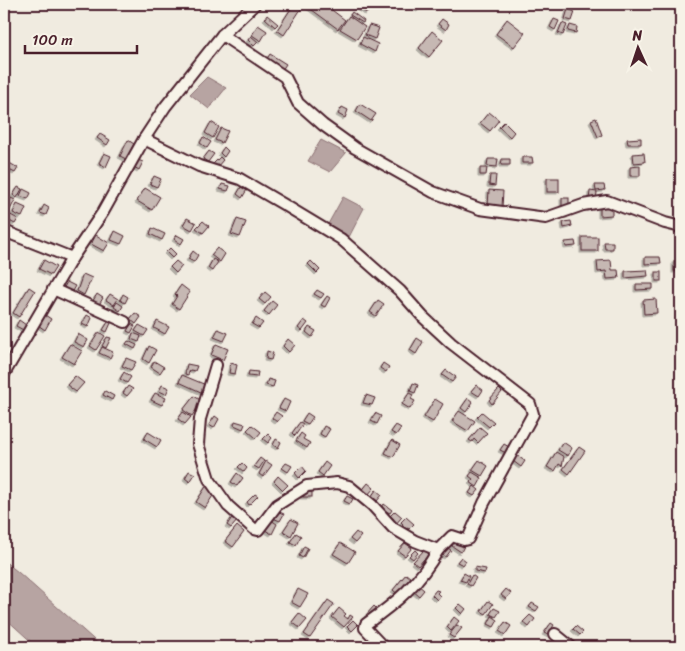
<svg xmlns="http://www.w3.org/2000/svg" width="685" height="651" font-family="Sriracha,sans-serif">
  <defs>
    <filter id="shadow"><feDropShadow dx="-2" dy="2" stdDeviation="0" flood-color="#0004"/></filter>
  </defs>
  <rect width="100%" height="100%" fill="#f0ebe0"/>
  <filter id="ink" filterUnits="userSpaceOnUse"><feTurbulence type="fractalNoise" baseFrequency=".02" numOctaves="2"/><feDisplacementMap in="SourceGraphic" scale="10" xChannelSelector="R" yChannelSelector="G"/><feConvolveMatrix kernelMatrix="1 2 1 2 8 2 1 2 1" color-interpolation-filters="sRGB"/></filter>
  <g filter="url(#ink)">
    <g fill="#b7a4a2" stroke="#8b6f72">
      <path d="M207,77l19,11 -17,21 -19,-15z"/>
      <path d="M321,140l25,13 -16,19 -22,-11z"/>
      <path d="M343,197l21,11 -15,29 -22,-11z"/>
      <path d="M4,561l14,11 84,75h-65l-33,-30z"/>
    </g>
    <g fill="#c6b8b3" stroke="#4a1f2b" filter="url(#shadow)">
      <path d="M294,4h6l3,2 -19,29 -7,-5z"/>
      <path d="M304,4h20l21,16 -7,9z"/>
      <path d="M355,4h10l6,3 -4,6 -13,-7z"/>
      <path d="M408,4h14l-3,6z"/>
      <path d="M568,9l7,3 -3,9 -7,-2z"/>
      <path d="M352,12l12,9 -1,2 -13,-8z"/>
      <path d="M267,15l11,9 -3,3 -10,-9z"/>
      <path d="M349,16l16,11 -8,12 -17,-10z"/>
      <path d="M442,19l7,5 -3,6 -8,-6z"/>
      <path d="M507,19l18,14 -11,14 -18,-13z"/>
      <path d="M554,19l5,2 -4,9 -5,-3z"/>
      <path d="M562,23l5,2 -4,10 -5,-2z"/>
      <path d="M258,25l9,6 -6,10 -9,-6z"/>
      <path d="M369,25l10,3 -4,11 -10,-4z"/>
      <path d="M570,25l7,2 -1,6 -8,-2z"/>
      <path d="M432,31l11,9 -14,17 -10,-9z"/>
      <path d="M251,36l7,6 -4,4 -6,-6z"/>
      <path d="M363,37l15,7 -3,8 -15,-8z"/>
      <path d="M270,54l16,10 -4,6 -16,-10z"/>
      <path d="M360,104l16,10 -5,7 -15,-10z"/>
      <path d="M342,107l6,3 -3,8 -7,-4z"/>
      <path d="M489,112l10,8 -9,11 -10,-8z"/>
      <path d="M596,118l6,17 -4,2 -7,-17z"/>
      <path d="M211,122l8,5 -6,11 -8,-5z"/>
      <path d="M504,122l10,10 -4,5 -11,-10z"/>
      <path d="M221,128l7,3 -6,12 -7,-3z"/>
      <path d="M100,134l10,6 -3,5 -10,-7z"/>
      <path d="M203,137l8,5 -4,6 -7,-5z"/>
      <path d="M641,138v6h-13l-1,-5z"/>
      <path d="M128,140l6,4 -8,15 -6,-3z"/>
      <path d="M224,147l4,4 -4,6 -4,-4z"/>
      <path d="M209,151l5,3 -6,8 -5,-3z"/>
      <path d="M104,153l7,3 -5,11 -7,-4z"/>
      <path d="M644,153l1,9 -11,1 -1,-9z"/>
      <path d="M220,157l3,3 -6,7 -4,-3z"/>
      <path d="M522,157h10l1,6h-11z"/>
      <path d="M488,159h10l-1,8 -10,-1z"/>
      <path d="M502,159h8v6h-9z"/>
      <path d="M138,160l5,2 -4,8 -5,-3z"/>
      <path d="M6,161l12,7 -3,5 -11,-6z"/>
      <path d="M640,166v10h-10v-9z"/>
      <path d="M480,168h7l-1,7h-6z"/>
      <path d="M490,175h6l-1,11 -6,-1z"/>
      <path d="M154,176l7,3 -4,8 -7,-3z"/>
      <rect x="547" y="178" width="12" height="14"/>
      <path d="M222,184l8,2 -2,5 -8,-2z"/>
      <path d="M243,184l5,4 -6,10 -5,-4z"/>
      <path d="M595,185h9l1,5 -9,1z"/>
      <path d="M18,187l4,2 -5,9 -4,-3z"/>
      <path d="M145,188l15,9 -8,13 -15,-9z"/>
      <path d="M23,189l8,4 -3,6 -8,-3z"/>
      <path d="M489,190l14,1 -1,16 -14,-1z"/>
      <path d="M590,191l7,1 -1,9 -7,-1z"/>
      <path d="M11,198l4,2 -5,10 -4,-2z"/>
      <rect x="562" y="198" width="7" height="18"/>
      <path d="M17,204l9,4 -4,9 -9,-4z"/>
      <path d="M44,205l5,3 -3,7 -6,-2z"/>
      <path d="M612,206v9l-12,1v-9z"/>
      <path d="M5,212l13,7 -3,5 -11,-6z"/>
      <path d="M187,218l9,5 -4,7 -9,-5z"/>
      <path d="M237,219l9,3 -6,15 -9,-3z"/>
      <path d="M203,221l6,5 -6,7 -7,-5z"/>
      <path d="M571,221l1,5 -8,2 -1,-6z"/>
      <path d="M152,228l13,6 -3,6 -12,-6z"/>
      <path d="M115,231l10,5 -4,8 -10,-4z"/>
      <path d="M96,235l13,8 -5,8 -13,-7z"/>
      <path d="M177,235l7,4 -3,5 -7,-5z"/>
      <rect x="582" y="237" width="16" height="14"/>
      <path d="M575,241l1,5 -10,1 -1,-5z"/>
      <path d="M604,242h9v7h-8z"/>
      <path d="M170,248l6,6 -4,4 -6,-6z"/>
      <path d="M217,248l8,6 -5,8 -9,-7z"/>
      <path d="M193,251l5,4 -4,7 -6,-3z"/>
      <path d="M645,257h15l1,6 -16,1z"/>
      <path d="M213,259l5,3 -6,9 -4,-3z"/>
      <path d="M44,260l12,7 -5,8 -12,-6z"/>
      <path d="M611,260l1,10h6l1,8 -12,1 -1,-8 -8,1 -1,-11z"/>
      <path d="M176,261l6,5 -6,7 -6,-6z"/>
      <path d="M311,261l9,9 -3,3 -9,-9z"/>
      <rect x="674" y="261" width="7" height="10"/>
      <path d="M647,270l1,6 -23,2v-7z"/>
      <rect x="656" y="272" width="5" height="9"/>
      <path d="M83,274l9,4 -8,17 -7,-4z"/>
      <path d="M67,282l8,4 -4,7 -8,-4z"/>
      <path d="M636,284h17v5l-17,1z"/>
      <path d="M181,285l9,7 -11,17 -7,-5 5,-8 -2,-2z"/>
      <path d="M29,287l6,4 -16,26 -6,-4z"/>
      <path d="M317,290l7,4 -3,4 -7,-4z"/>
      <path d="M265,292l6,5 -6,7 -6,-5z"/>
      <path d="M97,294l6,4 -6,10 -6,-4z"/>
      <path d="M110,294l8,5 -4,6 -8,-5z"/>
      <path d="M123,294l5,3 -3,6 -5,-3z"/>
      <path d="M327,296l3,2 -5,9 -4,-2z"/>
      <path d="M656,299l1,14 -13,1 -1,-14z"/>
      <path d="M378,300l6,4 -8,12 -6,-4z"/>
      <path d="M272,301l5,4 -8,10 -5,-4z"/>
      <path d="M117,302l6,4 -3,5 -6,-4z"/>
      <path d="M35,311l4,2 -12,19 -11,-6 3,-6 7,5z"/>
      <path d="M135,313l6,4 -5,7 -6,-5z"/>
      <path d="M45,315l6,4 -6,11 -7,-5z"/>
      <path d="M87,315l5,3 -4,9 -6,-3z"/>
      <path d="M256,318l7,5 -4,5 -7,-4z"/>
      <path d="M304,320l4,3 -6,8 -4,-3z"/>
      <path d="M157,321l12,6 -4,7 -11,-6z"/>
      <path d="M108,322l3,1 -4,9 -4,-2z"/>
      <path d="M131,324l4,2 -4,7 -4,-2z"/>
      <path d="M139,325l9,5 -4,6 -9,-5z"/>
      <path d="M309,327l7,4 -4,6 -6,-5z"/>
      <path d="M218,329l10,4 -4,8 -10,-4z"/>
      <path d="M99,332l6,4 -9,14 -6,-4z"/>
      <path d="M133,333l8,3 -2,6 -8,-3z"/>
      <path d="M78,334l10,6 -4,7 -10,-5z"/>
      <path d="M107,337l4,1 -5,10 -4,-2z"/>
      <path d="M417,338l6,4 -7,12 -6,-4z"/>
      <path d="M288,339l7,6 -6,7 -6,-6z"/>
      <path d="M128,341l9,4 -2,4 -9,-5z"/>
      <path d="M70,344l12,7 -8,13 -12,-7z"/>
      <path d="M216,344l12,5 -5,11 -12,-5z"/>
      <path d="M149,346l7,4 -7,13 -6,-4z"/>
      <path d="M102,347l11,5 -3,6 -11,-5z"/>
      <path d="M267,351l6,2 -2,7 -5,-1z"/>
      <path d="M126,358l10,4 -5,8 -9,-4z"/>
      <path d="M154,361l10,6 -4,6 -9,-6z"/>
      <path d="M231,363l6,2 -2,9 -6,-1z"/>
      <path d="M383,363l6,4 -3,5 -6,-4z"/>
      <path d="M187,364l10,2 -2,5 -5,-1 -2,5 -3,-1z"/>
      <path d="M446,370l10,7 -4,5 -10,-7z"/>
      <path d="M249,371l9,1 -1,5 -9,-1z"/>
      <path d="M124,372l7,5 -4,6 -7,-4z"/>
      <path d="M182,375l24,10 -3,8 -24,-11z"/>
      <path d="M75,376l9,7 -8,9 -9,-7z"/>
      <path d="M268,379l7,2 -2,6 -7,-2z"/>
      <path d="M413,383l5,2 -3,8 -5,-2z"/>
      <path d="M162,385l7,3 -3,6 -7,-3z"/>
      <path d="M476,385l7,5 -4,6 -8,-5z"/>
      <path d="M128,386l5,3 -6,7 -4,-3z"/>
      <path d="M499,389l3,3 -10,12 -3,-4z"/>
      <path d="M105,391l9,5 -2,4 -9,-5z"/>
      <path d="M155,393l11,5 -4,7 -11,-5z"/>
      <path d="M409,393l4,2 -2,4 4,2 -5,8 -8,-5z"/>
      <path d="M366,395l9,3 -3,7 -9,-2z"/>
      <path d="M194,396l8,5 -10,15 -9,-6z"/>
      <path d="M468,398l5,4 -7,10 -5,-4z"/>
      <path d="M284,399l6,3 -4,9 -7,-3z"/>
      <path d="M435,399l8,5 -10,18 -9,-5z"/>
      <path d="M459,411l16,10 -7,10 -16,-10z"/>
      <path d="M183,412l8,5 -6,7 -7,-5z"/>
      <path d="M276,412l6,4 -5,6 -5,-4z"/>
      <path d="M482,412l12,10 -5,5 -12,-10z"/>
      <path d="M307,413l6,4 -5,7 -6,-3z"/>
      <path d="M375,413l6,3 -4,8 -6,-3z"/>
      <path d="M215,416l4,3 -5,9 -5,-3z"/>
      <path d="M235,421l10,3 -2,5 -9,-4z"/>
      <path d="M300,422l3,2 -8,12 -3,-3z"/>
      <path d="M252,425l9,7 -5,6 -9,-8z"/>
      <path d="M396,425l5,3 -5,7 -5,-3z"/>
      <path d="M324,426l6,3 -5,8 -5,-3z"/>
      <path d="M480,427l7,6 -9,10 -4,-4 -2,3 -3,-2z"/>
      <path d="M148,432l13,8 -4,7 -13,-8z"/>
      <path d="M301,433l4,3 -2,3 7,4 -3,5 -11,-7z"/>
      <path d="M268,434l4,4 -4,5 -5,-4z"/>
      <path d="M276,439l5,3 -3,6 -5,-3z"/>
      <path d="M392,440l8,5 -7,12 -8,-4z"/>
      <path d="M563,442l9,6 -4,8 -10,-6z"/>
      <path d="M504,444l5,3 -3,6 -6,-3z"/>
      <path d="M579,447l6,4 -16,23 -6,-5z"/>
      <path d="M556,452l8,5 -2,9 -3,-2 -4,7 -8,-4z"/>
      <path d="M516,455l9,6 -4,6 -8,-6z"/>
      <path d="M260,458l4,3 -5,8 -5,-3z"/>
      <path d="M479,460l9,6 -6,10 -10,-6z"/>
      <path d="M266,461l6,4 -9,12 -4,-3z"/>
      <path d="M325,462l5,4 -7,10 -5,-4z"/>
      <path d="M242,463l5,5 -3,4 -6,-5z"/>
      <path d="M286,463l6,3 -4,6 -6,-4z"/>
      <path d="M302,466l4,5 -7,7 -4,-5z"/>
      <path d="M189,471l6,3 -5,8 -5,-4z"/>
      <path d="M472,472l10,6 -5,9 -7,-5 3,-3 -4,-3z"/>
      <path d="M237,473l6,5 -6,8 -6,-4z"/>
      <path d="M278,476l10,9 -5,5 -9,-9z"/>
      <path d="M368,483l6,5 -7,8 -6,-4z"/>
      <path d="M207,485l9,6 -11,17 -9,-6z"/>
      <path d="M474,486l5,4 -5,6 -5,-3z"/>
      <path d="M376,490l6,5 -5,6 -6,-4z"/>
      <rect x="303" y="492" width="9" height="5"/>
      <path d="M255,494l3,2 -9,9 -2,-3z"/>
      <path d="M347,496l6,3 -3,5 -6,-3z"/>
      <path d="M384,504l8,6 -2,3 -4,-2 -2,3 -5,-3z"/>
      <path d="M277,511l7,3 -4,7 -7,-3z"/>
      <path d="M395,511l7,6 -8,9 -4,-3 4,-4 -4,-3z"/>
      <path d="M233,516l5,4 -7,8 -4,-3z"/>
      <path d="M406,517l8,7 -5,5 -2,-1 -3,4 -5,-3 4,-5 -2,-2z"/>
      <path d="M291,519l7,4 -7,13 -8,-5z"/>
      <path d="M271,520l6,4 -5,10 -7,-4z"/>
      <path d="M237,526l7,6 -11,15 -8,-6z"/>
      <path d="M356,532l5,4 -6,7 -5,-4z"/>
      <path d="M296,533l5,3 -5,9 -6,-3z"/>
      <path d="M455,540l9,6 -3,6 -9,-6z"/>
      <path d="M340,543l15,9 -7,11 -15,-9z"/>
      <path d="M405,543l7,5 -7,8 -7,-5z"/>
      <path d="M304,546l4,2 -5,10 -4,-2z"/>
      <path d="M446,547l5,3 -5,7 -5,-3z"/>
      <path d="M425,549l8,6 -5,7 -4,-3 -6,7 -5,-4z"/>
      <path d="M415,550l3,3 -5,6 -4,-3z"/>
      <path d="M461,557l5,4 -3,4 -6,-3z"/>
      <path d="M475,567l11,2 -1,4 -10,-2z"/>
      <path d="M464,573l5,3 -3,6 -6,-2z"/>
      <path d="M406,574l9,7 -15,15 -7,-6z"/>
      <path d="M472,575l4,3 -5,8 -4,-2z"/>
      <path d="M418,585l6,5 -5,6 -6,-5z"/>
      <path d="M298,589l10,5 -8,13 -9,-5z"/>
      <path d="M506,589l5,4 -5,6 -5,-4z"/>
      <path d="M436,590l3,1 -2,2 3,3 -3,4 -5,-5z"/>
      <path d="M328,600l6,4 -24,34 -6,-4z"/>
      <path d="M488,601l5,3 -7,10 -5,-3z"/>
      <path d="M532,603l7,4 -3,4 -7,-4z"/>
      <path d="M460,604l6,5 -4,5 -6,-6z"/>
      <path d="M374,606l4,4 -8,9 -4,-4z"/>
      <path d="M339,608l7,6 -2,2 4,3 2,-4 3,2 -9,10 -12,-10z"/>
      <path d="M494,608l6,3 -4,6 -6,-3z"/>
      <path d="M299,613l8,7 -7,8 -8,-6z"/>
      <path d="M530,615l5,4 -6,8 -6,-5z"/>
      <path d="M492,616l6,4 -4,7 -6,-3z"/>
      <path d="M454,617l5,4 -8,10 -4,-4z"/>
      <path d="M353,620l5,5 -6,6 -5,-5z"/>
      <path d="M505,622l6,4 -6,9 -6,-4z"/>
      <path d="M551,623l3,2 -6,10 -4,-2z"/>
      <path d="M457,625l5,3 -8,10 -5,-3z"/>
      <path d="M576,626l7,6 -3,3 -7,-6z"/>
    </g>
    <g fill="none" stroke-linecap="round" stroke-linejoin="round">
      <g stroke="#4a1f2b" stroke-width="14">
        <g id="minor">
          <path d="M222,35l63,42 13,26 25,22 32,23 78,44 47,17 66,9 37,-13 24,-4 58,22 16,4"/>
          <path d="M144,139l55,27 41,13 43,25 58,35 59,52 23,26 28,26 79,61 3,10 -49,89 -16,36 -4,1 -12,-4 -14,14"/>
          <path d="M4,231l68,27"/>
          <path d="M53,289l72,33"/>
          <path d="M216,365l-16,54 -2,25 11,35 19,27 26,23 4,1 19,-25 30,-19 30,-3 12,3 23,19 21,23 22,13 23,9c-19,34 -41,52 -72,74l-1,4 18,19"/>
          <path d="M4,374l68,-116 31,-46 41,-73 21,-32 57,-72 33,-31"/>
          <path d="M555,634l16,13"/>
        </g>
      </g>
      <use href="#minor" stroke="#f7f3e8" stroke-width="10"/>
    </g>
  </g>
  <rect width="685" height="651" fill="none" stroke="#f7f3e8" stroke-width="20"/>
  <rect x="10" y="10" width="665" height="631" fill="none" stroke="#4a1f2b" stroke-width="2" filter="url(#ink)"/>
  <g transform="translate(638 48) rotate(357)" stroke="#f7f3e8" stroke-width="4" paint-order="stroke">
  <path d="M0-4L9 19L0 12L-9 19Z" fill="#4a1f2b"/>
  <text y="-8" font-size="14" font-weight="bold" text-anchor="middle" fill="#4a1f2b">N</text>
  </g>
  <path d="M25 45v8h112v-8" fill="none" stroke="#4a1f2b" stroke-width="2.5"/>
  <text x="32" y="45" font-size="15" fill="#4a1f2b" stroke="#f7f3e8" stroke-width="4" paint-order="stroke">100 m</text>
</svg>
